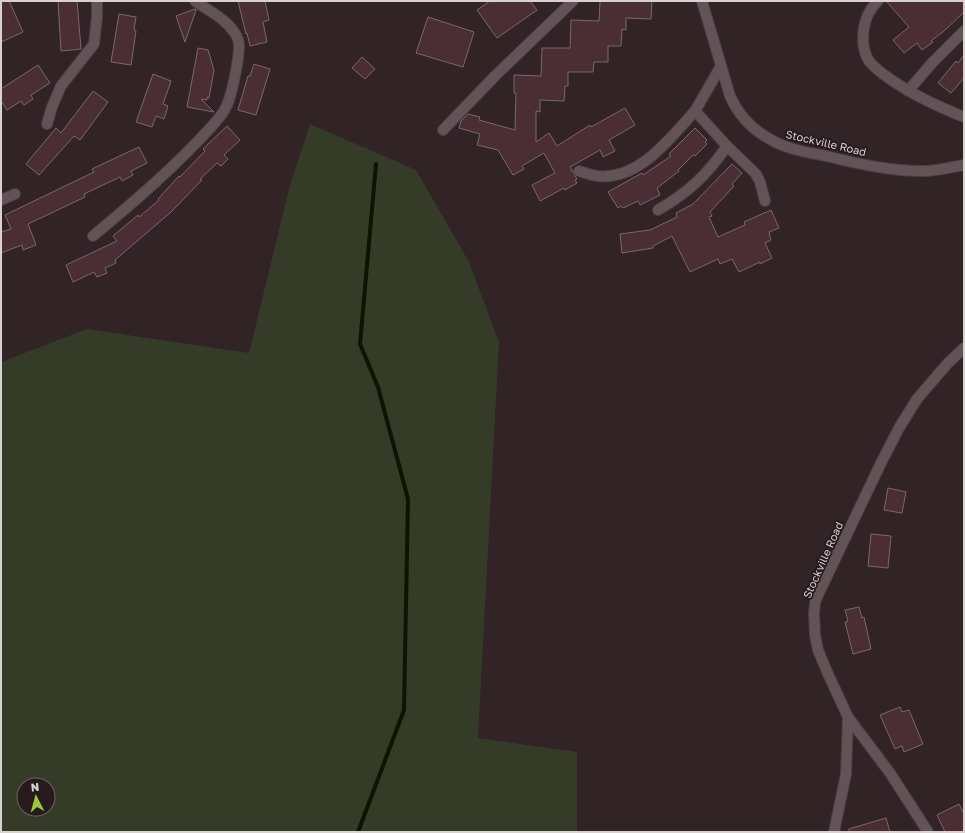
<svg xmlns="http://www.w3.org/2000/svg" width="965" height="833" font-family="'Golos Text',sans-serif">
  <rect width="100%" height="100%" fill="#312326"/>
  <path fill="#343c28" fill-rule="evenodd" d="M310,124l106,46 53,92 30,80 -21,396 99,14v80h-576v-470l86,-33 162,24 41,-168zM24,785h24v24h-24z"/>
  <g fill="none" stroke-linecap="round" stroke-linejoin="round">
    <path stroke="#0c1500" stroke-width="4" d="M358,832l46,-122 4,-211 -30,-112 -18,-43 16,-180"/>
  </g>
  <g fill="#4a2d35" stroke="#79686c">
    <path d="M1,1h8l14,31 -22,10z"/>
    <path d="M58,1h19l4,48 -20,2z"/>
    <path d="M238,1h27l4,19 -6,2 4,20 -17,4 -3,-13 -1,1z"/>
    <path d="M490,1h40l7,9 -40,28 -20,-28z"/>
    <path d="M600,1h52l-1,18 -25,-1v12l-4,-1 -1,17h-13v16h-14l-1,10h-25v14h-3l-1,15 -24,-1v12l-4,-1v31l13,-9 8,13 33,-21 1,2 34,-19 10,17 -26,15 6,11 -12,6 -3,-7 -30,17 7,12 -2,1 2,3 -12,7 -1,-2 -24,13 -8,-16 23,-12 -11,-20 -22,13 2,3 -11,6 -15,-25 -21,-5 3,-11 -21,-6 2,-7 7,-7 12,3 -1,3 36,10 1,-37h-2v-18l27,1 1,-28h28l1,-28 28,1z"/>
    <path d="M886,1h78v11l-20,19 -13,10 2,1 -11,8 -5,-7 -13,10 -11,-13 16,-13z"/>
    <path d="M195,9l1,1 -11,32 -9,-26z"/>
    <path d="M119,14l17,3 -2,13 2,1 -5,34 -20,-3z"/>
    <path d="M428,17l46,15 -11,35 -47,-14z"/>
    <path d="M198,48l10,2 6,20 -5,28 -2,-1v3l-6,-1 13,13 -27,-5z"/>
    <path d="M964,55v23l-13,15 -13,-10 18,-22 2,2z"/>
    <path d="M362,57l13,12 -10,10 -13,-11z"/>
    <path d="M254,64l16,5 -14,46 -18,-5 10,-34h2z"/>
    <path d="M38,65l12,18 -19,12 2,4 -9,6 -3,-4 -14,9 -6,-9v-12z"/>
    <path d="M153,74l18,7 -8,23 5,2 -4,13 -8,-3 -4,11 -16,-5z"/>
    <path d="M93,91l15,11 -28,38 -6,-4 -35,39 -13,-11 30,-36 5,5z"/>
    <path d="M227,126l13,14 -16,15 4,4 -7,7 -4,-3 -17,16 2,1 -31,32 -56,48 1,3 -11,5 2,5 -10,4 -3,-5 -21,10 -7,-17 51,-24 -4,-5 25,-21 1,2 20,-17 -1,-1 21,-23 1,1 25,-26 -2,-2z"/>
    <path d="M695,128l12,12 -2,2 2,2 -12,12 -2,-1 -15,15 1,1 -22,17 3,7 -20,10 -2,-4 -15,7 -2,-2 -3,2 -10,-16 34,-19 1,2 28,-19 -2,-2z"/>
    <path d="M139,147l8,16 -16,8 2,4 -11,6 -2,-4 -36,17 1,3 -57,27 8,21 -13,5 -1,-5 -21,8v-21l10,-3 -6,-14 89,-43 -2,-3z"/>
    <path d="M732,164l10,9 -10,11 2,2 -24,26 2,4 -3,1 9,20 27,-12 -1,-3 27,-12 8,18 -10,4 1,2h-1l2,6 -6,3 7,15 -12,6v-2l-21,10 -7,-13 -12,5 -2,-5 -28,13 -18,-36 -19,10v2l-31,5 -2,-19 30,-4 27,-13 -1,-4 17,-9z"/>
    <path d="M888,488l18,4 -4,21 -18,-3z"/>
    <path d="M871,534l20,2 -3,32 -20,-2z"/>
    <path d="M859,607l3,11 2,-1 7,32 -18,5 -8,-32 3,-1 -3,-11z"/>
    <path d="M900,707l2,5 7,-2 14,34 -19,8 -2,-6 -7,3 -15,-34z"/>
    <path d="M959,804l5,10v18h-19l-8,-17z"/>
    <path d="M886,818l4,14h-41v-3z"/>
  </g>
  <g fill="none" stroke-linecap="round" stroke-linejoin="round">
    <g stroke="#4b3f42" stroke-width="12">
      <g id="minor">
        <path d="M702,1l28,95c8,18 20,32 38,42 17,11 38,14 58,18 33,8 68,16 102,15 12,-1 24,-4 36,-6"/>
        <path d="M878,1c-3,3 -6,6 -8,10 -8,13 -10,36 -1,50 6,8 15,14 24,20 22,15 46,26 71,36"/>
        <path d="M721,66l-26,45 32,35 29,28 4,8 5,19"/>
        <path d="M908,91l24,-28 32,-32"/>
        <path d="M47,124l5,-17 9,-21 33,-42 3,-27v-16"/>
        <path d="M443,130l52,-54 78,-75"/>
        <path d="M579,171c6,2 12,4 18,5 42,5 73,-38 98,-65"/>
        <path d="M1,200l14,-6"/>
        <path d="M658,210c31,-18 49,-35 69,-64"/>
        <path d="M93,236c42,-35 83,-70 120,-111 5,-6 10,-11 13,-18 6,-11 13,-48 13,-61 0,-5 -2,-10 -5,-14 -9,-14 -27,-22 -39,-31"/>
        <path d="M834,832l12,-58 2,-57"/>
        <path d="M928,832l-38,-59 -42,-56 -20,-43 -10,-24 -3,-15 -1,-22 1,-10 3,-8 63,-132 18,-35 18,-29 31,-36 16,-15"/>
      </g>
    </g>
    <use href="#minor" stroke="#635357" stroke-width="10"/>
  </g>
  <g text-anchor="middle" stroke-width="3.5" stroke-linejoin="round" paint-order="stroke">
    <g font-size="11" fill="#d9d0d2" stroke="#271a1d">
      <text transform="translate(826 143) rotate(13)" y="4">Stockville Road</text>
      <text transform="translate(823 560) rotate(-66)" y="4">Stockville Road</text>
    </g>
  </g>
  <rect width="965" height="833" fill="none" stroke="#d9d0d2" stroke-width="4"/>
  <g transform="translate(36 797) rotate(354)"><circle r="19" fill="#271a1d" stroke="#6e6365"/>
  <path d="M0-3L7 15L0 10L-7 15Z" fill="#99cb36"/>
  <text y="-6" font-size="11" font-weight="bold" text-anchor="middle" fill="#d9d0d2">N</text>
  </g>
</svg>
